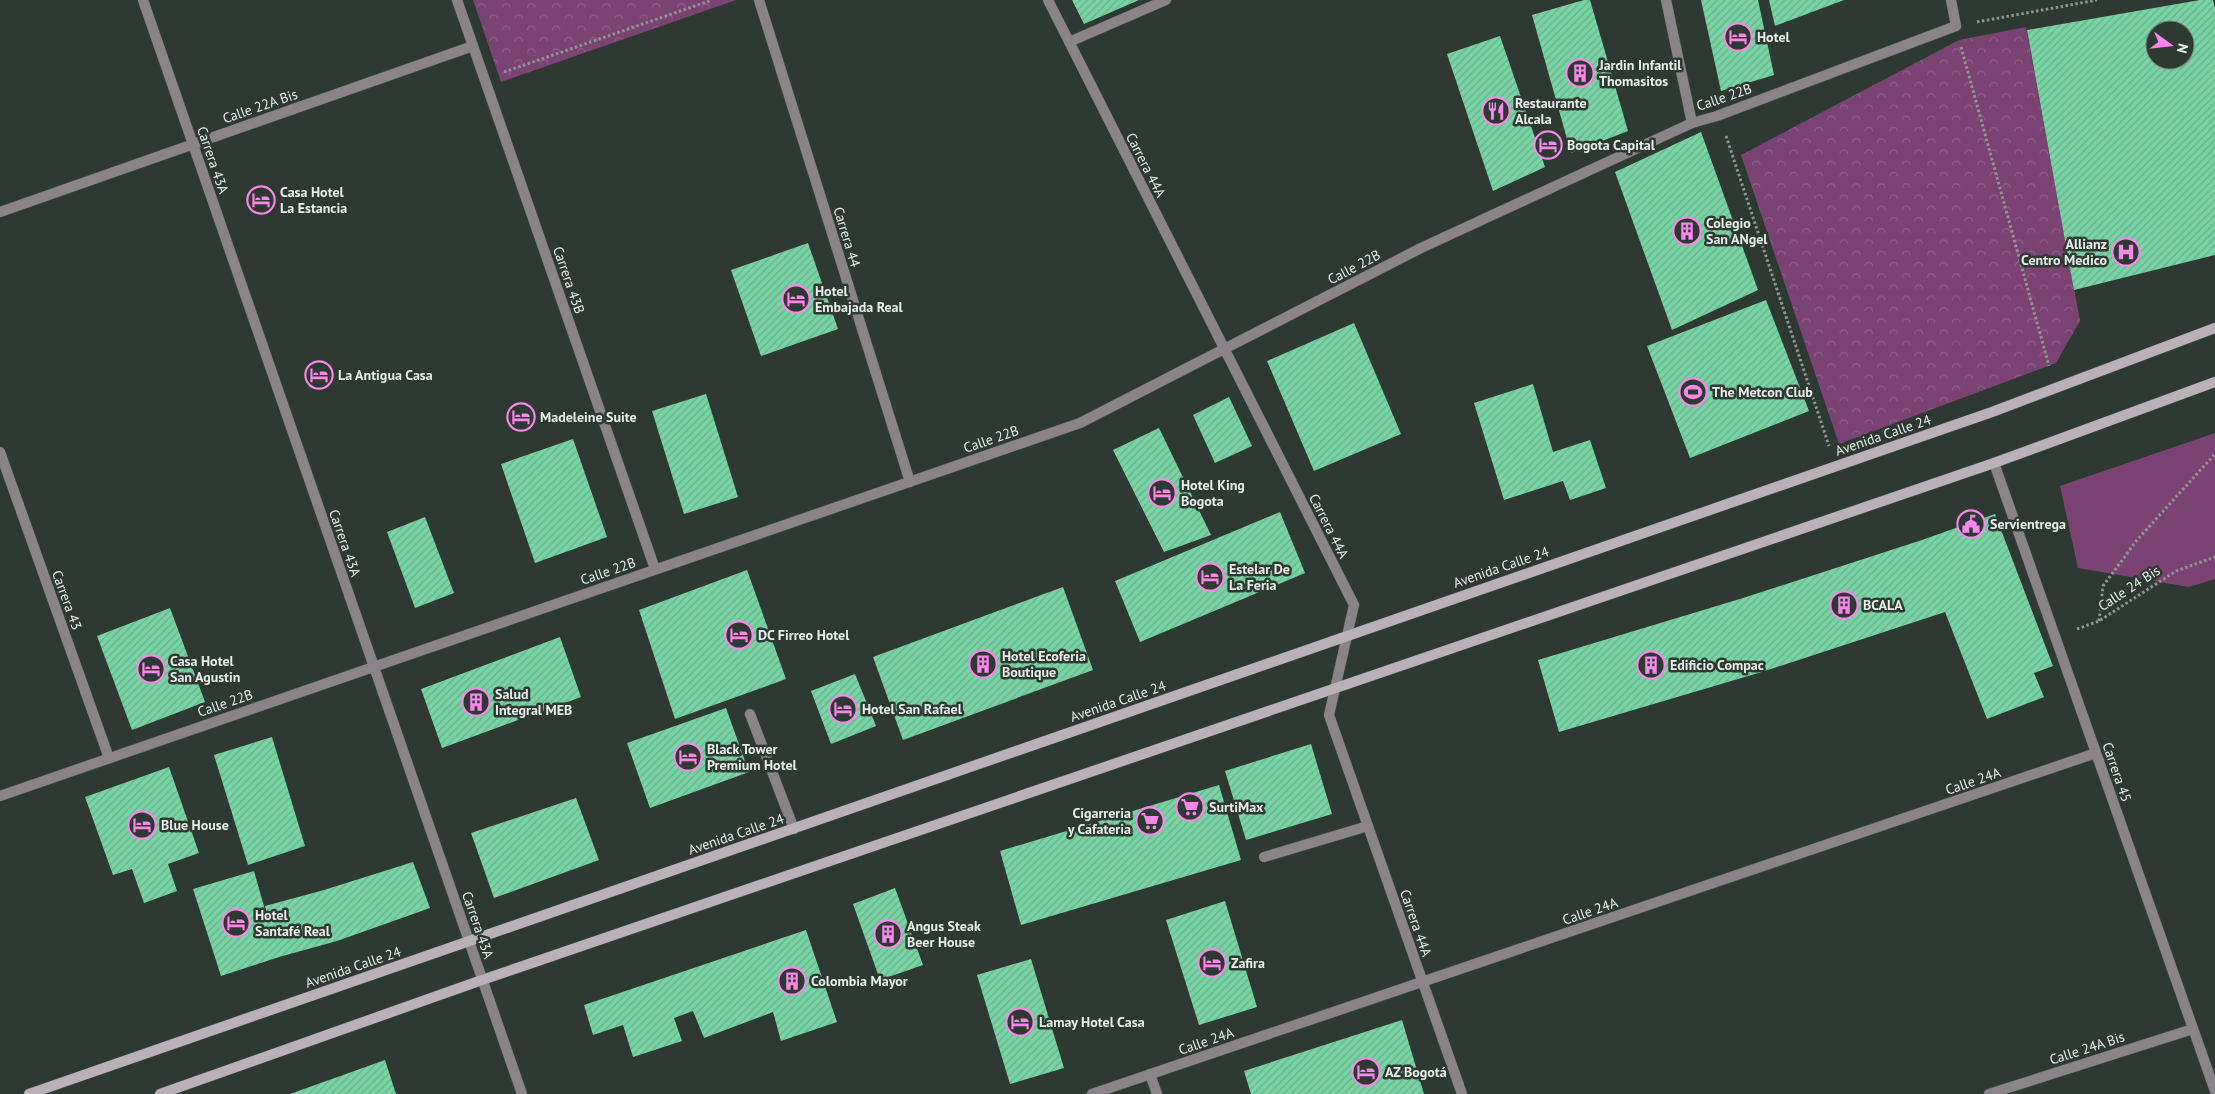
<svg xmlns="http://www.w3.org/2000/svg" width="2215" height="1094" font-family="'PT Sans',sans-serif">
  <defs>
    <pattern id="forest-crowns" width="20" height="18" patternUnits="userSpaceOnUse" patternTransform="scale(1.25)"><rect width="20" height="18" fill="#7b4373"/><path d="M2 6a3 3 0 1 1 6 0M12 15a3 3 0 1 1 6 0" fill="none" stroke="#8e5e87"/></pattern>
    <pattern id="building-hatch" width="6" height="6" patternUnits="userSpaceOnUse" patternTransform="scale(1.25)"><rect width="6" height="6" fill="#78d4a4"/><path d="M-1 1l2-2M0 6l6-6M5 7l2-2" fill="none" stroke="#6cb18c"/></pattern>
  </defs>
  <rect width="100%" height="100%" fill="#2e3933"/>
  <path fill="#7b4373" d="M2215,433v146l-26,8 -111,-19 -18,-82z"/>
  <g fill="url(#forest-crowns)">
    <path d="M473,0h263l-235,82z"/>
    <path d="M2026,27l54,294 -24,42 -217,81 -98,-289 218,-115z"/>
  </g>
  <g fill="url(#building-hatch)" fill-rule="evenodd">
    <path d="M1072,0h67l-55,24z"/>
    <path d="M1584,0h6l38,131 -57,22 -39,-138z"/>
    <path d="M1701,0h57l16,75 -53,16z"/>
    <path d="M1769,0h75l-69,26z"/>
    <path d="M2200,0h13l2,8v247l-141,35 -47,-260zM2155,30h30v30h-30z"/>
    <path d="M1500,36l45,131 -52,24 -46,-137z"/>
    <path d="M1701,132l57,158 -86,40 -57,-158z"/>
    <path d="M808,243l30,86 -77,27 -30,-86z"/>
    <path d="M1766,300l43,111 -119,47 -43,-112z"/>
    <path d="M1354,323l47,111 -87,37 -47,-110z"/>
    <path d="M1533,384l20,68 37,-12 16,48 -36,12 -7,-19 -59,19 -30,-97z"/>
    <path d="M706,394l32,103 -54,17 -32,-103z"/>
    <path d="M1229,397l23,49 -37,17 -22,-48z"/>
    <path d="M1159,428l52,107 -47,17 -51,-102z"/>
    <path d="M573,439l34,98 -72,26 -34,-99z"/>
    <path d="M1280,512l25,61 -165,69 -25,-61z"/>
    <path d="M1995,514l58,152 -19,7 10,24 -57,22 -42,-107 -180,59 -206,61 -21,-72 205,-62 179,-58z"/>
    <path d="M425,517l29,76 -39,15 -28,-76z"/>
    <path d="M747,570l39,109 -111,40 -36,-109z"/>
    <path d="M1063,587l30,83 -190,70 -30,-83z"/>
    <path d="M170,608l35,94 -73,28 -35,-94z"/>
    <path d="M560,637l21,60 -139,51 -21,-59z"/>
    <path d="M855,674l21,52 -45,18 -20,-53z"/>
    <path d="M726,708l23,64 -99,36 -23,-65z"/>
    <path d="M272,737l33,109 -57,19 -34,-110z"/>
    <path d="M1311,744l21,70 -86,26 -21,-69z"/>
    <path d="M169,767l30,86 -31,11 9,27 -33,12 -12,-34 -19,6 -28,-78z"/>
    <path d="M1219,785l22,75 -220,65 -21,-74z"/>
    <path d="M576,798l23,62 -105,38 -23,-65z"/>
    <path d="M413,862l17,46 -93,33 -58,16 -58,19 -28,-87 61,-18 15,53 -4,-18 59,-16z"/>
    <path d="M895,888l28,77 -43,15 -27,-76z"/>
    <path d="M1225,901l32,106 -58,18 -33,-105z"/>
    <path d="M806,930l31,92 -56,19 -8,-29 -69,26 -11,-27 -19,7 8,23 -49,16 -10,-32 -30,10 -9,-30z"/>
    <path d="M1031,959l33,109 -54,16 -33,-109z"/>
    <path d="M1402,1020l22,74h-173l-7,-23z"/>
    <path d="M385,1060l11,34h-106z"/>
  </g>
  <g fill="none" stroke-linecap="round" stroke-linejoin="round">
    <g stroke="#4c5650" stroke-width="11">
      <g id="service">
        <path d="M750,714l44,115"/>
        <path d="M1264,857l104,-31"/>
      </g>
    </g>
    <g stroke="#4c5650" stroke-width="11">
      <g id="minor">
        <path d="M143,0l379,1094"/>
        <path d="M457,0l198,569"/>
        <path d="M759,0l151,482"/>
        <path d="M1666,0l26,123"/>
        <path d="M1069,42l97,-42"/>
        <path d="M0,212l473,-166"/>
        <path d="M0,452l109,306"/>
        <path d="M1994,463l221,628"/>
        <path d="M0,796l1080,-373 341,-175 271,-125 25,-7 239,-90 -5,-26"/>
        <path d="M1150,1074l7,20"/>
        <path d="M1092,1094l1004,-341"/>
        <path d="M1989,1094l204,-65"/>
      </g>
    </g>
    <g stroke="#4c5650" stroke-width="11">
      <path id="tertiary" d="M1048,0l306,605 -25,110 133,379"/>
    </g>
    <g stroke="#4c5650" stroke-width="11">
      <g id="secondary">
        <path d="M29,1094l1963,-682 223,-84"/>
        <path d="M160,1094l322,-114 1512,-517 221,-81"/>
      </g>
    </g>
    <g stroke="#8d9691" stroke-width="3" stroke-dasharray="2.5 2.5" stroke-linecap="butt">
      <path d="M1977,22l120,-22"/>
      <path d="M1961,47l88,319"/>
      <path d="M504,72l208,-72"/>
      <path d="M1726,136l103,310"/>
      <path d="M2099,621l4,-35 34,-46 78,-86"/>
      <path d="M2077,629l22,-8 77,-50 39,-14"/>
    </g>
    <use href="#service" stroke="#8a8489" stroke-width="10"/>
    <use href="#minor" stroke="#8a8489" stroke-width="10"/>
    <use href="#tertiary" stroke="#8a8489" stroke-width="10"/>
    <use href="#secondary" stroke="#b9b1b7" stroke-width="10"/>
  </g>
  <defs>
    <g id="hotel-ring" transform="scale(1.4375)"><circle r="9.5" fill="#2e3933" stroke="#f987e9" stroke-width="1.5"/><path d="M-6-4.5h1.5V1H6V5H4.5V3h-9V5H-6ZM-4 0a1.8 1.8 0 1 1 3.6 0ZM.5 0V-2.5h3Q6-2.5 6 0Z" fill="#f987e9"/></g>
    <g id="building-ring" transform="scale(1.4375)"><circle r="9.5" fill="#2e3933" stroke="#f987e9" stroke-width="1.5"/><path d="M-4-6H4V6H1V3H-1V6H-4ZM-2.5-4.3h1.7v1.8h-1.7ZM.8-4.3h1.7v1.8H.8ZM-2.5-1h1.7V.8h-1.7ZM.8-1h1.7V.8H.8Z" fill="#f987e9"/></g>
    <g id="restaurant-ring" transform="scale(1.4375)"><circle r="9.5" fill="#2e3933" stroke="#f987e9" stroke-width="1.5"/><path d="M-5-6h1v4h1v-4h1v4h1v-4h1v5L-1.5 .5V6h-2V.5L-5-1ZM5-6V6H3V1.5H1.5Q1.5-4 5-6Z" fill="#f987e9"/></g>
    <g id="hospital-ring" transform="scale(1.4375)"><circle r="9.5" fill="#2e3933" stroke="#f987e9" stroke-width="1.5"/><path d="M-5-5h3v3.5h4V-5h3V5h-3V1.5h-4V5h-3Z" fill="#f987e9"/></g>
    <g id="stadium-ring" transform="scale(1.4375)"><circle r="9.5" fill="#2e3933" stroke="#f987e9" stroke-width="1.5"/><path d="M0-5a6.5 5 0 1 0 0 10a6.5 5 0 1 0 0-10ZM-3.5-1.8h7v3.6h-7Z" fill="#f987e9"/></g>
    <g id="civic-ring" transform="scale(1.4375)"><circle r="9.5" fill="#2e3933" stroke="#f987e9" stroke-width="1.5"/><path d="M-.6-6.5H3V-4.5H.6V-3L4-1V1h2V6H-6V1h2V-1L-.6-3ZM-1.2 2.5V6h2.4V2.5Z" fill="#f987e9"/></g>
    <g id="supermarket-ring" transform="scale(1.4375)"><circle r="9.5" fill="#2e3933" stroke="#f987e9" stroke-width="1.5"/><path d="M-6-5.5h2.5l.6 2H6L4.5 2H-2.5L-4.4-4H-6ZM-1.5 3.2a1.3 1.3 0 1 0 .1 0ZM3 3.2a1.3 1.3 0 1 0 .1 0Z" fill="#f987e9"/></g>
  </defs>
  <g fill-rule="evenodd">
    <use href="#hotel-ring" x="1738" y="37"/>
    <use href="#building-ring" x="1580" y="73"/>
    <use href="#restaurant-ring" x="1496" y="111"/>
    <use href="#hotel-ring" x="1548" y="145"/>
    <use href="#hotel-ring" x="261" y="200"/>
    <use href="#building-ring" x="1687" y="231"/>
    <use href="#hospital-ring" x="2126" y="252"/>
    <use href="#hotel-ring" x="796" y="299"/>
    <use href="#hotel-ring" x="319" y="375"/>
    <use href="#stadium-ring" x="1693" y="392"/>
    <use href="#hotel-ring" x="521" y="417"/>
    <use href="#hotel-ring" x="1162" y="493"/>
    <use href="#civic-ring" x="1971" y="524"/>
    <use href="#hotel-ring" x="1210" y="577"/>
    <use href="#building-ring" x="1844" y="605"/>
    <use href="#hotel-ring" x="739" y="635"/>
    <use href="#building-ring" x="983" y="664"/>
    <use href="#building-ring" x="1651" y="665"/>
    <use href="#hotel-ring" x="151" y="669"/>
    <use href="#building-ring" x="476" y="702"/>
    <use href="#hotel-ring" x="843" y="709"/>
    <use href="#hotel-ring" x="688" y="757"/>
    <use href="#supermarket-ring" x="1190" y="807"/>
    <use href="#supermarket-ring" x="1150" y="821"/>
    <use href="#hotel-ring" x="142" y="825"/>
    <use href="#hotel-ring" x="236" y="923"/>
    <use href="#building-ring" x="888" y="934"/>
    <use href="#hotel-ring" x="1212" y="963"/>
    <use href="#building-ring" x="792" y="981"/>
    <use href="#hotel-ring" x="1020" y="1022"/>
    <use href="#hotel-ring" x="1366" y="1072"/>
  </g>
  <g text-anchor="middle" stroke-width="5" stroke-linejoin="round" paint-order="stroke">
    <g font-size="14" font-weight="bold" fill="#e8efeb" stroke="#2e3933" text-anchor="start">
      <text x="1757" y="42">Hotel</text>
      <text x="1599" y="70">Jardin Infantil<tspan x="1599" dy="16">Thomasitos</tspan></text>
      <text x="1515" y="108">Restaurante<tspan x="1515" dy="16">Alcala</tspan></text>
      <text x="1567" y="150">Bogota Capital</text>
      <text x="280" y="197">Casa Hotel<tspan x="280" dy="16">La Estancia</tspan></text>
      <text x="1706" y="228">Colegio<tspan x="1706" dy="16">San ANgel</tspan></text>
      <text x="2107" y="249" text-anchor="end">Allianz<tspan x="2107" dy="16">Centro Medico</tspan></text>
      <text x="815" y="296">Hotel<tspan x="815" dy="16">Embajada Real</tspan></text>
      <text x="338" y="380">La Antigua Casa</text>
      <text x="1712" y="397">The Metcon Club</text>
      <text x="540" y="422">Madeleine Suite</text>
      <text x="1181" y="490">Hotel King<tspan x="1181" dy="16">Bogota</tspan></text>
      <text x="1990" y="529">Servientrega</text>
      <text x="1229" y="574">Estelar De<tspan x="1229" dy="16">La Feria</tspan></text>
      <text x="1863" y="610">BCALA</text>
      <text x="758" y="640">DC Firreo Hotel</text>
      <text x="1002" y="661">Hotel Ecoferia<tspan x="1002" dy="16">Boutique</tspan></text>
      <text x="170" y="666">Casa Hotel<tspan x="170" dy="16">San Agustin</tspan></text>
      <text x="1670" y="670">Edificio Compac</text>
      <text x="495" y="699">Salud<tspan x="495" dy="16">Integral MEB</tspan></text>
      <text x="862" y="714">Hotel San Rafael</text>
      <text x="707" y="754">Black Tower<tspan x="707" dy="16">Premium Hotel</tspan></text>
      <text x="1209" y="812">SurtiMax</text>
      <text x="1131" y="818" text-anchor="end">Cigarreria<tspan x="1131" dy="16">y Cafateria</tspan></text>
      <text x="161" y="830">Blue House</text>
      <text x="255" y="920">Hotel<tspan x="255" dy="16">Santafé Real</tspan></text>
      <text x="907" y="931">Angus Steak<tspan x="907" dy="16">Beer House</tspan></text>
      <text x="1231" y="968">Zafira</text>
      <text x="811" y="986">Colombia Mayor</text>
      <text x="1039" y="1027">Lamay Hotel Casa</text>
      <text x="1385" y="1077">AZ Bogotá</text>
    </g>
    <g font-size="14" fill="#e8efeb" stroke="#2e3933">
      <text transform="translate(1724 97) rotate(-19)" y="5">Calle 22B</text>
      <text transform="translate(260 106) rotate(-19)" y="5">Calle 22A Bis</text>
      <text transform="translate(213 160) rotate(71)" y="5">Carrera 43A</text>
      <text transform="translate(1146 165) rotate(63)" y="5">Carrera 44A</text>
      <text transform="translate(847 237) rotate(73)" y="5">Carrera 44</text>
      <text transform="translate(1354 267) rotate(-28)" y="5">Calle 22B</text>
      <text transform="translate(569 280) rotate(71)" y="5">Carrera 43B</text>
      <text transform="translate(1883 435) rotate(-19)" y="5">Avenida Calle 24</text>
      <text transform="translate(991 439) rotate(-19)" y="5">Calle 22B</text>
      <text transform="translate(1329 526) rotate(63)" y="5">Carrera 44A</text>
      <text transform="translate(345 543) rotate(71)" y="5">Carrera 43A</text>
      <text transform="translate(1501 567) rotate(-19)" y="5">Avenida Calle 24</text>
      <text transform="translate(608 571) rotate(-19)" y="5">Calle 22B</text>
      <text transform="translate(2129 588) rotate(-33)" y="5">Calle 24 Bis</text>
      <text transform="translate(67 600) rotate(70)" y="5">Carrera 43</text>
      <text transform="translate(1118 701) rotate(-19)" y="5">Avenida Calle 24</text>
      <text transform="translate(225 703) rotate(-19)" y="5">Calle 22B</text>
      <text transform="translate(2117 772) rotate(71)" y="5">Carrera 45</text>
      <text transform="translate(1973 781) rotate(-19)" y="5">Calle 24A</text>
      <text transform="translate(736 834) rotate(-19)" y="5">Avenida Calle 24</text>
      <text transform="translate(1590 911) rotate(-19)" y="5">Calle 24A</text>
      <text transform="translate(1416 923) rotate(71)" y="5">Carrera 44A</text>
      <text transform="translate(478 925) rotate(71)" y="5">Carrera 43A</text>
      <text transform="translate(353 967) rotate(-19)" y="5">Avenida Calle 24</text>
      <text transform="translate(1206 1041) rotate(-19)" y="5">Calle 24A</text>
      <text transform="translate(2087 1048) rotate(-18)" y="5">Calle 24A Bis</text>
    </g>
  </g>
  <g transform="translate(2170 45) rotate(105)"><circle r="24" fill="#2e3933" stroke="#78827d"/>
  <path d="M0-4L9 19L0 12L-9 19Z" fill="#f987e9"/>
  <text y="-8" font-size="14" font-weight="bold" text-anchor="middle" fill="#e8efeb">N</text>
  </g>
</svg>
